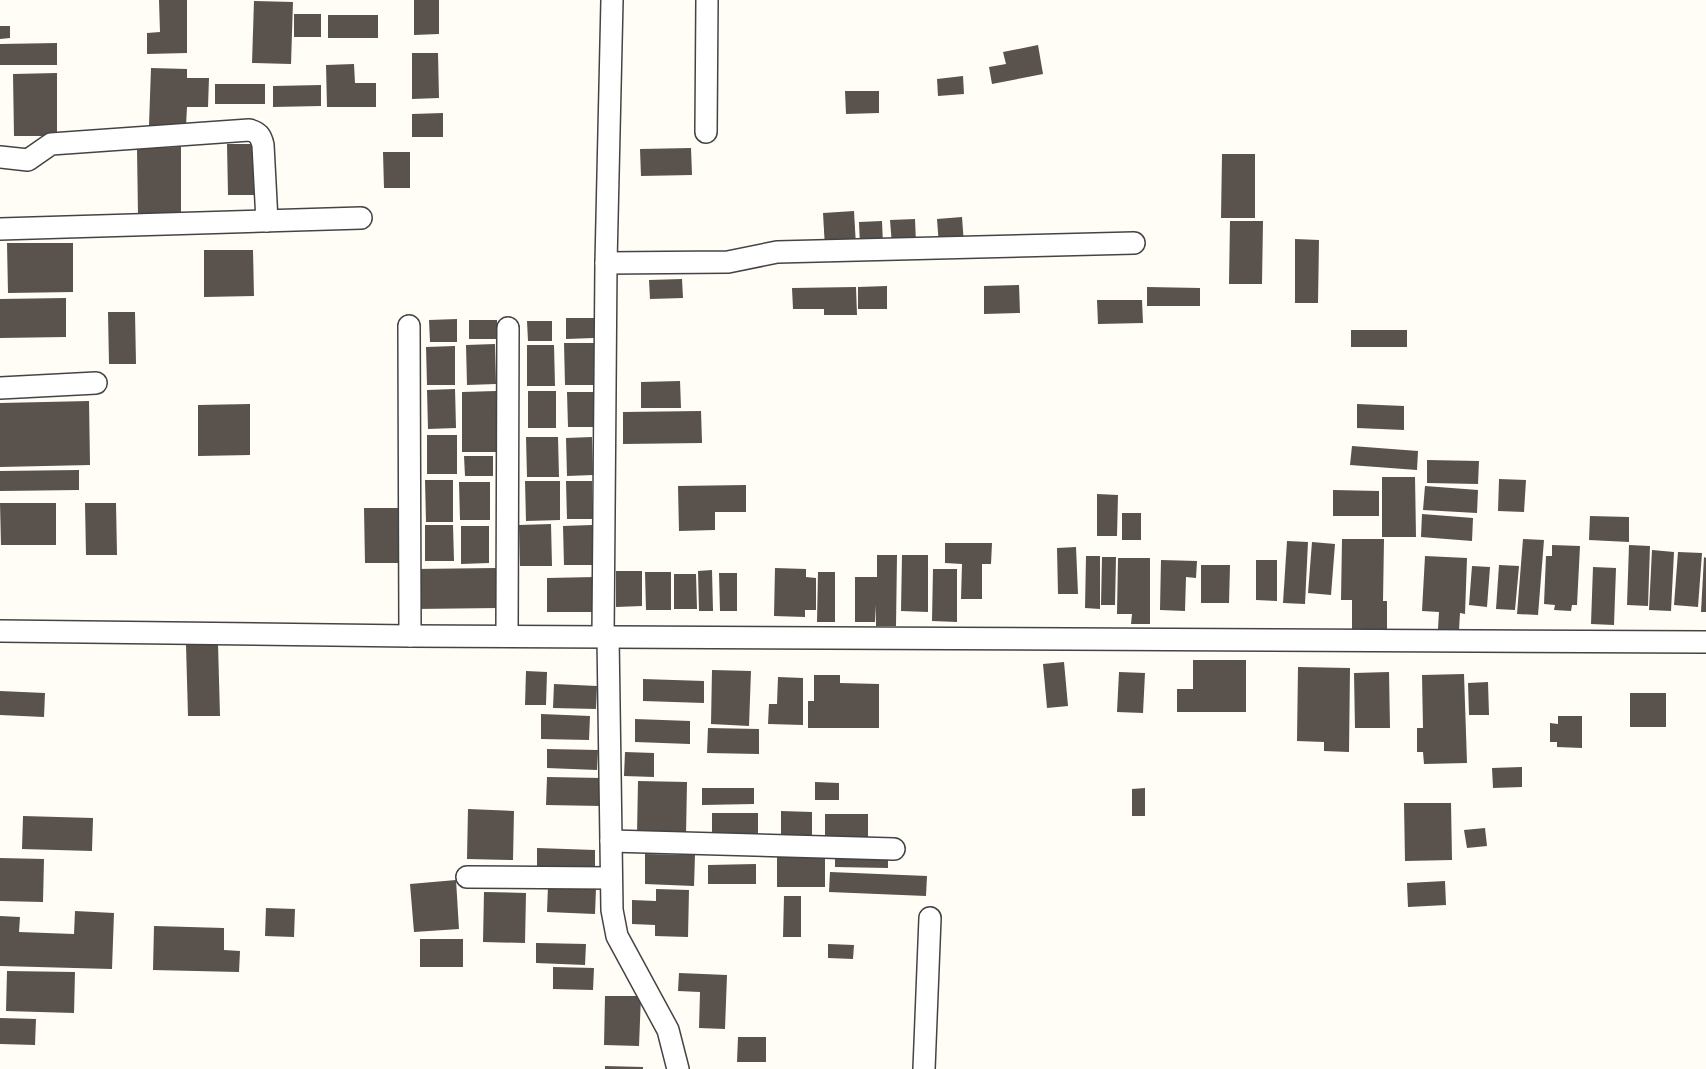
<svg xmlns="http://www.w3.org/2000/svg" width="1706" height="1069" font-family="Bitter,serif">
  <rect width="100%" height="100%" fill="#fffdf5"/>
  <g fill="#5a524d">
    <path d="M159,0h28v53l-40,1v-21l13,-1z"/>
    <path d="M414,0h25v34l-25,1z"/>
    <path d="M254,1l39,1 -2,62 -39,-1z"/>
    <rect x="294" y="14" width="27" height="23"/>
    <rect x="328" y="15" width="50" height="23"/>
    <path d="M0,26h10v12l-10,1z"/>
    <path d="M57,43v22h-57v-21z"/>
    <path d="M1038,45l5,29 -51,10 -3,-17 17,-3 -3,-12z"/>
    <path d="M412,53h26l1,45 -27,1z"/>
    <path d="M354,64l1,19h21v24h-49l-1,-42z"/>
    <path d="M151,68l36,1v9h22l-1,29h-21l-1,19 -37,-1z"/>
    <path d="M57,73v63h-43l-1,-62z"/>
    <path d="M963,76l1,18 -26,2 -1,-17z"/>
    <rect x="215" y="84" width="50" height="20"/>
    <path d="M321,85v21l-48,1v-21z"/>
    <path d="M845,91h34v22l-33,1z"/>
    <path d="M443,113v24h-31v-23z"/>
    <path d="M227,144h29v51h-28z"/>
    <path d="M181,147v67l-43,1 -1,-67z"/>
    <path d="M691,148l1,27 -51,1 -1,-27z"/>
    <path d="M383,152h27v36h-26z"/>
    <path d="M1222,154h33v64h-34z"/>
    <path d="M854,211l2,35 -31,2 -2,-35z"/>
    <path d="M962,217l2,27 -25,2 -2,-27z"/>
    <path d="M915,219l1,24 -24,2 -2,-25z"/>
    <path d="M882,221l1,24 -23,1 -1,-24z"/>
    <path d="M1230,221h33l-1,63h-33z"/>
    <path d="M1295,239l24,1 -1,63h-23z"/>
    <path d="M7,243h66v49l-65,1z"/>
    <path d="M204,250h49l1,46 -50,1z"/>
    <path d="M682,279l1,19 -33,1 -1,-19z"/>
    <path d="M1019,285l1,28 -36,1v-28z"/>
    <path d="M887,286v23h-29v-22z"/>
    <path d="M856,287l1,28h-33v-6h-31l-1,-21z"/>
    <path d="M1147,287l53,1v18h-53z"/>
    <path d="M66,298v39l-66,1v-39z"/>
    <path d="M1097,300h45l1,23 -45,1z"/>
    <path d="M108,312h27l1,52h-27z"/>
    <path d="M566,318h28v20l-28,1z"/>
    <path d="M457,319v23h-27l-1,-22z"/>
    <rect x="469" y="320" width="28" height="19"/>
    <path d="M527,321h25v20h-24z"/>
    <rect x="1351" y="330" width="56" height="17"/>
    <path d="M564,343h31v42h-30z"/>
    <path d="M495,344l1,40 -29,1 -1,-40z"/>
    <path d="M527,345h27l1,41h-28z"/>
    <path d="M455,346v39h-28l-1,-38z"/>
    <path d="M680,381l1,27h-40v-26z"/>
    <path d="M455,389l1,39 -28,1 -1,-39z"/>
    <path d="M496,391v61h-34v-60z"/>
    <rect x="528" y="391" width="28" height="37"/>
    <path d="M567,392h28l1,35h-28z"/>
    <path d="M89,401l1,64 -90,2v-64z"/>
    <path d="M250,404v51l-52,1v-51z"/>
    <path d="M1357,404l47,2v24l-47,-2z"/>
    <path d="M701,411l1,32 -79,1v-32z"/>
    <rect x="427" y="435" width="30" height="39"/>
    <path d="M526,437h32l1,40h-32z"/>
    <path d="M592,437l1,38 -26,1 -1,-38z"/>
    <path d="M1352,446l66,5 -1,19 -67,-5z"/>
    <path d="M464,456h29v20h-28z"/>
    <path d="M1427,460l52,1 -1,23 -51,-1z"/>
    <path d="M79,470v20l-79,1v-20z"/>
    <path d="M1382,477h33l1,60h-34z"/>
    <path d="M1499,479l27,1 -2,32 -26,-1z"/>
    <path d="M425,480h28v42h-27z"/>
    <path d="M525,481h35v39l-34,1z"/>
    <path d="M566,481h26v38h-25z"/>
    <path d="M459,482h31v38h-30z"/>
    <path d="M746,485v27h-31v18l-36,1 -1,-45z"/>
    <path d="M1425,486l53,4 -1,23 -54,-3z"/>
    <path d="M1333,490l46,1v25h-46z"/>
    <path d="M1097,494l21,1 -1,41h-20z"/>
    <path d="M0,503h56v42h-55z"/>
    <path d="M85,503h31l1,52h-31z"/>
    <path d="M364,508h36v55h-35z"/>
    <rect x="1122" y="513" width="19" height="27"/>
    <path d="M1422,514l51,4 -1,23 -51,-4z"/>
    <path d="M1590,516l39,1v25l-40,-2z"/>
    <path d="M551,524l1,42h-32l-1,-41z"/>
    <path d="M425,525h28l1,36h-29z"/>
    <path d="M592,525v40h-28l-1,-39z"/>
    <path d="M461,526h28v37l-28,1z"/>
    <path d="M1342,539h42l-1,62h4v31l-35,-1v-31h-11z"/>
    <path d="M1523,539l21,1 -6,75 -21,-1z"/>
    <path d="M1287,541l21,1 -3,62 -22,-1z"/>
    <path d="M1312,542l23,2 -4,51 -23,-2z"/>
    <path d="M945,543h47l-1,21h-9v35h-21l1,-35 -17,-1z"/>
    <path d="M1552,545l28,1 -3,59h-5l-1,6 -17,-1 1,-5 -11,-1 2,-48h6z"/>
    <path d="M1629,545l21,1 -2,60 -21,-1z"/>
    <path d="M1076,547l2,47h-20l-1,-46z"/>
    <path d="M1652,550l22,2 -3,59 -22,-1z"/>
    <path d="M1678,552l24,1 -4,54 -24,-2z"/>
    <path d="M877,555h20l-1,71h-20v-21l-1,17h-20v-45h22z"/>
    <path d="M902,555h26v57l-27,-1z"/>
    <path d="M1086,556h14v53l-15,-1z"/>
    <path d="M1425,556l42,2 -2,56 -5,-1 -1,17 -21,-1 1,-17 -17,-1z"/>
    <path d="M1102,557h14l-1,48h-14z"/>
    <path d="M1704,557l2,1v54h-5z"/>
    <path d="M1118,558h32v66h-19l1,-10h-15z"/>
    <path d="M1161,560l36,1 -1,17 -10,-1 -1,34 -25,-1z"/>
    <path d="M1256,560h21v41l-21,-1z"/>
    <path d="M1201,565h29l-1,38h-28z"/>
    <path d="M1499,565l20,1 -4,44 -19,-1z"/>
    <path d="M1472,566l18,1 -3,40 -18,-2z"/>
    <path d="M1593,567l23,1 -2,57 -23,-1z"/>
    <path d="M497,568l1,40 -83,1 -1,-40z"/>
    <path d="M775,568l31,1v8l10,1v32h-11v7l-31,-1z"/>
    <path d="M933,569h24v53l-25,-1z"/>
    <path d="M712,570l1,41h-14l-1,-40z"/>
    <path d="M616,571h26v35l-26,1z"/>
    <path d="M645,572h26v38h-25z"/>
    <path d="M818,572h17v50h-18z"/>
    <path d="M719,573h18v38h-17z"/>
    <path d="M674,574h22l1,35h-23z"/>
    <path d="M595,577l1,35h-49v-34z"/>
    <path d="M218,644l2,72h-32l-2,-71z"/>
    <path d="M1193,660h53v52h-69v-23h16z"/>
    <path d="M1064,662l4,44 -21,2 -4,-44z"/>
    <path d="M1298,667l52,1 -1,84 -25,-1v-9l-27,-1z"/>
    <path d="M712,670l39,1 -2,55 -38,-2z"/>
    <path d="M526,671l21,1 -1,33h-21z"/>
    <path d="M1119,672l26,1 -2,40 -26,-1z"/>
    <path d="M1389,672l1,56h-35l-1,-55z"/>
    <path d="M1464,674l3,89 -43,1 -1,-12h-6v-24h6l-1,-53z"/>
    <path d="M814,675h26v8l39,1v44h-71v-27h6z"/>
    <path d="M778,677l25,1v47l-35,-1 1,-20h8z"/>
    <path d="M643,679l61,2v22l-61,-2z"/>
    <path d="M1488,682l1,33h-20l-1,-32z"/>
    <path d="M554,684l43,2 -1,23 -43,-1z"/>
    <path d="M0,691l45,2 -1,24 -44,-2z"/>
    <rect x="1630" y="693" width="36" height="34"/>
    <path d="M541,714l49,2 -1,24 -48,-1z"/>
    <path d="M1558,716h24v32l-25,-1v-5h-7v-19l8,1z"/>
    <path d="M635,719l55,2v23l-55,-2z"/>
    <path d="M708,728l51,1v25l-52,-1z"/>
    <path d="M547,749l51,1 -1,20 -50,-2z"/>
    <path d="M625,752l29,1v24l-30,-1z"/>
    <path d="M1522,767v20l-29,1 -1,-20z"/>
    <path d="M547,777l55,1 -1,28 -55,-1z"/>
    <path d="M638,781l49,1 -1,54 -49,-1z"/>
    <path d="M815,782l24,1v17h-24z"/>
    <path d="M702,788h52v16l-52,1z"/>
    <path d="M1145,788v28h-13v-27z"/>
    <path d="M1404,803h47l1,57 -47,1z"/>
    <path d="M468,809l46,2 -1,49 -46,-1z"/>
    <path d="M781,811l31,1v32h-31z"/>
    <rect x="712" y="813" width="46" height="20"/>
    <rect x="825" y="814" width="43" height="27"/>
    <path d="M23,816l70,2 -1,33 -70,-2z"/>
    <path d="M1485,828l2,18 -20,2 -3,-18z"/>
    <path d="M537,848l58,2v20l-58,-2z"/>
    <path d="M645,854l50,1 -1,31 -49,-2z"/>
    <rect x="777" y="854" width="48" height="33"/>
    <path d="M835,854l53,1v13l-53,-1z"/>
    <path d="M0,858l44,1 -1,43 -43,-1z"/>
    <path d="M756,864v20h-48v-19z"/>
    <path d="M830,872l97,4 -1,20 -97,-4z"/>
    <path d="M456,880l3,49 -45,3 -4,-48z"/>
    <path d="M1445,881l1,24 -38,2 -1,-24z"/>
    <path d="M548,886l48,2 -1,26 -48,-2z"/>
    <path d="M656,889l33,1 -1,47 -33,-1v-11l-23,-1v-24l24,1z"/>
    <path d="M484,892l42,1 -1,50 -42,-1z"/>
    <path d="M784,896h17v41h-18z"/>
    <path d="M266,908l29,1 -1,28 -29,-1z"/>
    <path d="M75,911l39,2 -2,56 -112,-3v-50l20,1 -1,15 55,2z"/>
    <path d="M154,926l70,2v22l16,1 -1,21 -86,-2z"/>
    <rect x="420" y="939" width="43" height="28"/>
    <path d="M536,943l50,1 -1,21 -49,-2z"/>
    <path d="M828,944l26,1 -1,14 -25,-1z"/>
    <path d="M553,967l41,1 -1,22 -40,-1z"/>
    <path d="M7,971l68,1 -1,41 -68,-2z"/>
    <path d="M679,973l48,2 -2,54 -26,-1 1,-36 -22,-1z"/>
    <path d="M605,996h36l-2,50 -35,-1z"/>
    <path d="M0,1018l36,1 -1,26 -35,-1z"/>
    <path d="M738,1037h28v25h-29z"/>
    <path d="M605,1066l38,1v2h-38z"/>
  </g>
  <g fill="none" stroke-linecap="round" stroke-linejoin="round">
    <g stroke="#444" stroke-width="24">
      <g id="minor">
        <path d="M706,132l1,-132"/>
        <path d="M0,157l28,3 23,-16 198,-14c9,2 12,6 14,15l4,76"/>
        <path d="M0,229l361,-11"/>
        <path d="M606,263l122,-1 49,-10 357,-9"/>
        <path d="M409,326l1,310"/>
        <path d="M0,388l96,-5"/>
        <path d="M0,631l410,5 1296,6"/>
        <path d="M507,636l1,-308"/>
        <path d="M603,636l3,-373 6,-263"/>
        <path d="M608,636l4,274 5,26 51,94 10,39"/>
        <path d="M611,841l283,8"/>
        <path d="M467,877l144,1"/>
        <path d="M924,1069l6,-151"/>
      </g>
    </g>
    <use href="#minor" stroke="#fff" stroke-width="21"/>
  </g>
</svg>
